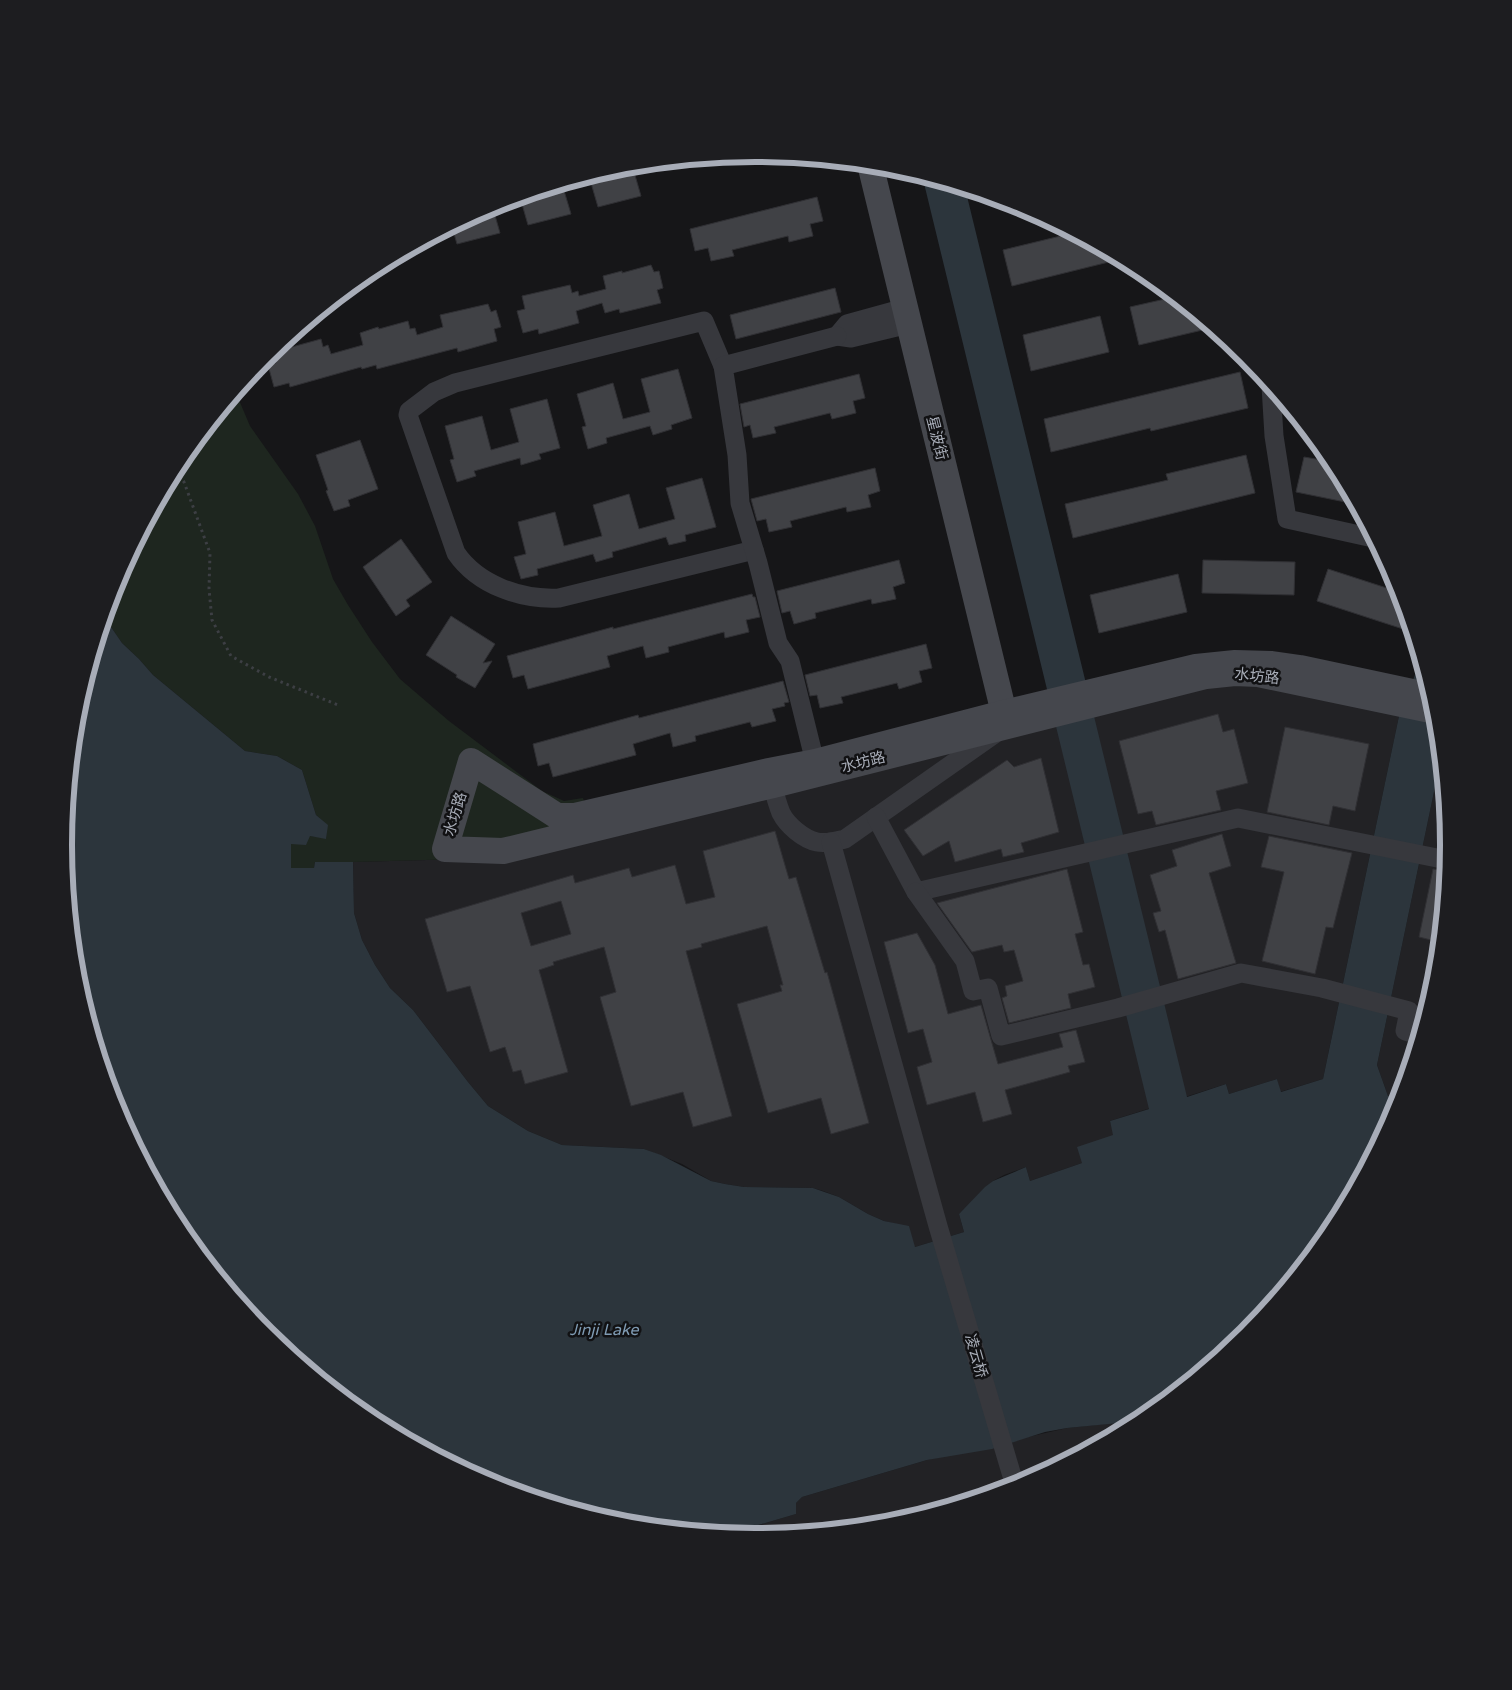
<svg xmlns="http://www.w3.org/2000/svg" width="1512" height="1690" font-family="'Varela Round','Noto Sans SC',sans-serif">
  <rect width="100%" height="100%" fill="#161618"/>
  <g fill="#222225">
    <path d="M1235,680l164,36 -76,363 -43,13 -3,-13 -48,15 -3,-10 -116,37 4,14 -32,28 -52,18 -4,-14 -22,8 -11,6 -34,33 5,18 -49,15 -19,-23 -12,-3 -16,-7 -29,-17 -16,-6 -10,-3 -69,-1 -19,-3 -14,-3 -29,-17 -38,-15 -82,-4 -34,-14 -40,-25 -20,-24 -55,-72 -23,-22 -15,-23 -13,-25 -8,-27 -1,-51 146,-4z"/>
    <path d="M1440,763l8,82 -13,135 -36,117 -2,-4 -9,3 -11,-31z"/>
    <path d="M1124,1422h15l-118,63 -130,39 -135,13 -25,-2v-2l65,-19v-11l6,-6 125,-37 140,-32z"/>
  </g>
  <path fill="#1e261f" d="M236,393l14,33 48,68 17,32 18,53 15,26 24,37 28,37 49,42 93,70 22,10 19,-3 11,38 -95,22 -146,4h-38l-1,6h-23v-24l19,-8 16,2 1,-13 -11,-10 -14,-45 -25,-14 -32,-5 -92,-76 -14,-16 -17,-16 -11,-16 -4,-15 10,-32 64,-120z"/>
  <path fill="#2c353c" d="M922,175l43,13 222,909 39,-13 3,10 48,-15 4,13 42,-13 76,-363 21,-54 15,48 5,53 -63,302 11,31 10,-3 1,4 -4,13 -64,120 -86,105 -105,86 -73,7 -22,4 -53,17 -65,11 -125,37 -6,6v11l-65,19v2l-110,-11 -130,-40 -120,-64 -105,-86 -86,-105 -64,-119 -39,-130 -13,-135 13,-135 30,-98 4,15 11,16 17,16 14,16 92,76 32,5 25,14 14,45 12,10 -2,14 -16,-3 -4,9 -15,-1v24h23l1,-6h38l1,51 8,27 13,25 15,23 23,22 55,72 20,24 40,25 34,14 82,4 17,6 50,26 14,3 19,3 69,1 26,9 29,17 16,7 25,5 6,21 49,-15 -5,-18 26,-27 8,-6 33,-14 4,14 52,-18 -5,-16 36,-12 -3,-14 39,-12z"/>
  <g fill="#404145" stroke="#303034" fill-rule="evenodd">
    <path d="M627,165h5l9,31 -43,11 -9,-31z"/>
    <path d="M562,184l9,30 -43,11 -8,-28z"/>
    <path d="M817,197l6,24 -13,3 3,12 -24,6 -1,-6 -56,14 2,6 -23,5 -3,-13 -13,3 -5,-22z"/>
    <path d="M492,205l8,28 -43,11 -4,-14 6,-2 -1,-5z"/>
    <path d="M1073,233l48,26 -109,27 -9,-36z"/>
    <path d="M651,265l3,7 5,-1 4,17 -6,2 4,13 -41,10 -1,-4 -14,4 -3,-10 -26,8 3,12 -40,11 -1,-5 -15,4 -6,-22 8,-2 -3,-13 48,-11 2,8 6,-2 1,5 27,-7 -3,-13 19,-5v2z"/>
    <path d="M835,288l6,24 -105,27 -6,-24z"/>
    <path d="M1174,297l37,31 -72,17 -9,-38z"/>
    <path d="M488,304l3,8 5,-2 5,17 -7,2 3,12 -39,11 -1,-4 -80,21 -1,-4 -14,4 -1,-2 -71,20 -1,-4 -15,4 -6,-22 8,-2 -3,-13 18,-5 1,2 29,-8 2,8 5,-2 3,9 32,-9 -3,-12 18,-6 1,2 29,-8 2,8 5,-1 2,7 26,-8 -3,-12z"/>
    <path d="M1100,316l9,36 -78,19 -8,-36z"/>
    <path d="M678,369l14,49 -21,7 1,4 -19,6 -3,-9 -44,12 1,5 -19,6 -6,-22 4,-1 -9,-32 36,-11 10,36 27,-7 -9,-33z"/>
    <path d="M1240,372l8,36 -97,23 -1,-3 -99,24 -7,-33z"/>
    <path d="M859,374l6,24 -12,3 3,12 -24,6 -2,-6 -56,14 2,6 -23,5 -3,-13 -6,2 -4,-23z"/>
    <path d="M547,399l13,49 -21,6 2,5 -20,6 -1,-7 -46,13 2,5 -19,6 -7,-22 4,-1 -9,-33 37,-10 9,34 28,-8 -9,-33z"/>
    <path d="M360,440l18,49 -30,11 2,6 -16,5 -8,-20 2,-1 -12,-35z"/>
    <path d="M1246,455l9,38 -182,45 -8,-34 103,-24 -2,-6z"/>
    <path d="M1304,457l29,5 22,42 -59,-12z"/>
    <path d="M875,468l5,23 -12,4 3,12 -24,5 -1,-5 -56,14 2,6 -23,5 -3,-13 -9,2 -6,-22z"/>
    <path d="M702,478l14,49 -31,8 1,6 -17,4 -3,-8 -54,15 1,5 -17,5 -3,-8 -56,15 1,6 -17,4 -7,-22 12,-3 -8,-32 37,-10 9,34 38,-10 -9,-31 36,-11 10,35 36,-10 -9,-31z"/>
    <path d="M401,539l31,43 -26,18 4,6 -14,10 -33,-49z"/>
    <path d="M899,560l6,23 -12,4 3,12 -24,5 -1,-5 -56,14 1,5 -22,6 -4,-13 -8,2 -5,-22z"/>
    <path d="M1203,560l92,2 -1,33 -92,-2z"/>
    <path d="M1328,569l71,23 8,26 -4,11 -86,-28z"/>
    <path d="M1178,574l9,38 -88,21 -9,-38z"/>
    <path d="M752,594l1,3h2l5,20 -14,3 3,12 -24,6 -1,-6 -56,15 1,5 -23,6 -3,-12 -36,10 3,11 -82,22 -4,-14 -11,3 -6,-22 106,-29v2z"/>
    <path d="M451,616l44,28 -12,19 9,-2 -17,27 -19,-11 1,-2 -31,-20z"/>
    <path d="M926,644l6,24 -13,3 3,11 -23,7 -2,-6 -56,14 2,6 -23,5 -3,-13 -7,1 -5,-21z"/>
    <path d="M783,681l6,21 -5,1 1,3 -13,3 4,12 -24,6 -2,-5 -55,14 1,5 -23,6 -3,-14 -37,11 3,11 -83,22 -4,-14 -11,3 -5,-22 105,-29 1,3z"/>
    <path d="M1218,714l5,18 11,-3 14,54 -32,8 5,19 -65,15 -4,-14 -14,3 -19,-73z"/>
    <path d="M1285,727l84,17 -14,67 -22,-5 -4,19 -62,-13z"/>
    <path d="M1041,758l18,74 -38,11 3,9 -21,5 -2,-8 -46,13 -6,-21 -26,15 -19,-26 103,-70 7,7z"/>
    <path d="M775,831l14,48 7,-2 29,96 2,-1 42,151 -38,11 -10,-36 -53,15 -31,-109 45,-13 -2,-6h3l-16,-59 -66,18 1,3 -16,4 46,165 -39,11 -10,-35 -52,14 -31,-109 16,-5 -12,-45 -51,15 1,3 -15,5 29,102 -43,12 -4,-14 -8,2 -8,-25 -15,5 -20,-66 -23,6 -22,-73 148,-44 2,8 54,-15 3,9 43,-12 11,39 29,-7 -12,-46zM561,901l10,33 -40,12 -10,-33z"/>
    <path d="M1222,834l9,32 -22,7 27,90 -58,16 -13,-49 -6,2 -6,-19 8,-2 -11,-36 27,-9 -5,-16z"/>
    <path d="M1269,836l83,17 -19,75 -7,-1 -11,47 -53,-13 22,-89 -23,-5z"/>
    <path d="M1067,869l16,63 -8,2 8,31 6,-1 6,23 -27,7 3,14 -62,15 -7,-25 5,-2 -2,-10 18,-5 -9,-31 -10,2 -2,-7 -30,7 -35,-49z"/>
    <path d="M1433,869l13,2 -7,71 -20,-5z"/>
    <path d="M917,933l18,32 13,49 33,-9 17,59 65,-17 -4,-13 17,-4 9,32 -17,4 2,6 -65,18 7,24 -29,8 -8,-30 -48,13 -10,-38 15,-5 -9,-33 -15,4 -24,-91z"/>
  </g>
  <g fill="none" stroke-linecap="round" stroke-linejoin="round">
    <path stroke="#3d3f44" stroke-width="3" stroke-dasharray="2.5 4" stroke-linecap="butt" d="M175,471l9,11 26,71 -1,36 3,31 19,36 38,21 69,28"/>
    <g stroke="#37383d" stroke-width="19">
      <path d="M905,308l-58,16 -10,12 14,2 58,-14"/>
      <path d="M723,366l-19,-45 -249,62 -21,9 -25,19 -1,4 48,138c22,32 65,47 103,45l195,-48"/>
      <path d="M1271,386l3,50 13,83 86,19"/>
      <path d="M815,762l-25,-101 -12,-18 -20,-80 -18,-60 -3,-48 -14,-89 114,-30"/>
      <path d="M770,775c3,12 6,26 11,38 6,12 22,26 36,29 10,2 19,-1 28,-3l151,-106"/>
      <path d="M876,817l40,75 322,-74 209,42"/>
      <path d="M831,842l107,384 77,260"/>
      <path d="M916,892l49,69 8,30 15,-3 13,48 117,-28 123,-35 81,15 87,23 -4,20 13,4"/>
    </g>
    <g stroke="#45474d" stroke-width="26">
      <path d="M870,164l134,549"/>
      <path d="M1431,696l-131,-28 -28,-4 -37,-1 -39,4 -192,46 -189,49 -46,9 -194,45h-18l-86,-55 -26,88 58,2 270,-66 433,-109 29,-3 23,1 177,37"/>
    </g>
  </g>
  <g text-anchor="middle" stroke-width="5" stroke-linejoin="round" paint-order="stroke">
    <g font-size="15" fill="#a8adb8" stroke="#111113">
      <text transform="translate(937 438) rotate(76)" y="5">星波街</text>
      <text transform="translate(1257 676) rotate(6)" y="5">水坊路</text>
      <text transform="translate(863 762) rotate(-14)" y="5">水坊路</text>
      <text transform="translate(455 814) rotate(-73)" y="5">水坊路</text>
      <text transform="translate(976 1356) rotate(74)" y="5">凌云桥</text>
    </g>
    <g font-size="16" font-style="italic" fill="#7f9bb3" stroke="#111113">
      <text x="604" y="1335">Jinji Lake</text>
    </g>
  </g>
  <path d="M0 0H1512V1690H0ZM755 162H757A683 683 0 0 1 1440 845V845A683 683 0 0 1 757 1528H755A683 683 0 0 1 72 845V845A683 683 0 0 1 755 162Z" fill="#1d1d20" fill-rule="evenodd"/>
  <path fill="none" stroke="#a8adb8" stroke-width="6" d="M755 162H757A683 683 0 0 1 1440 845V845A683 683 0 0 1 757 1528H755A683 683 0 0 1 72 845V845A683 683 0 0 1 755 162Z"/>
</svg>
